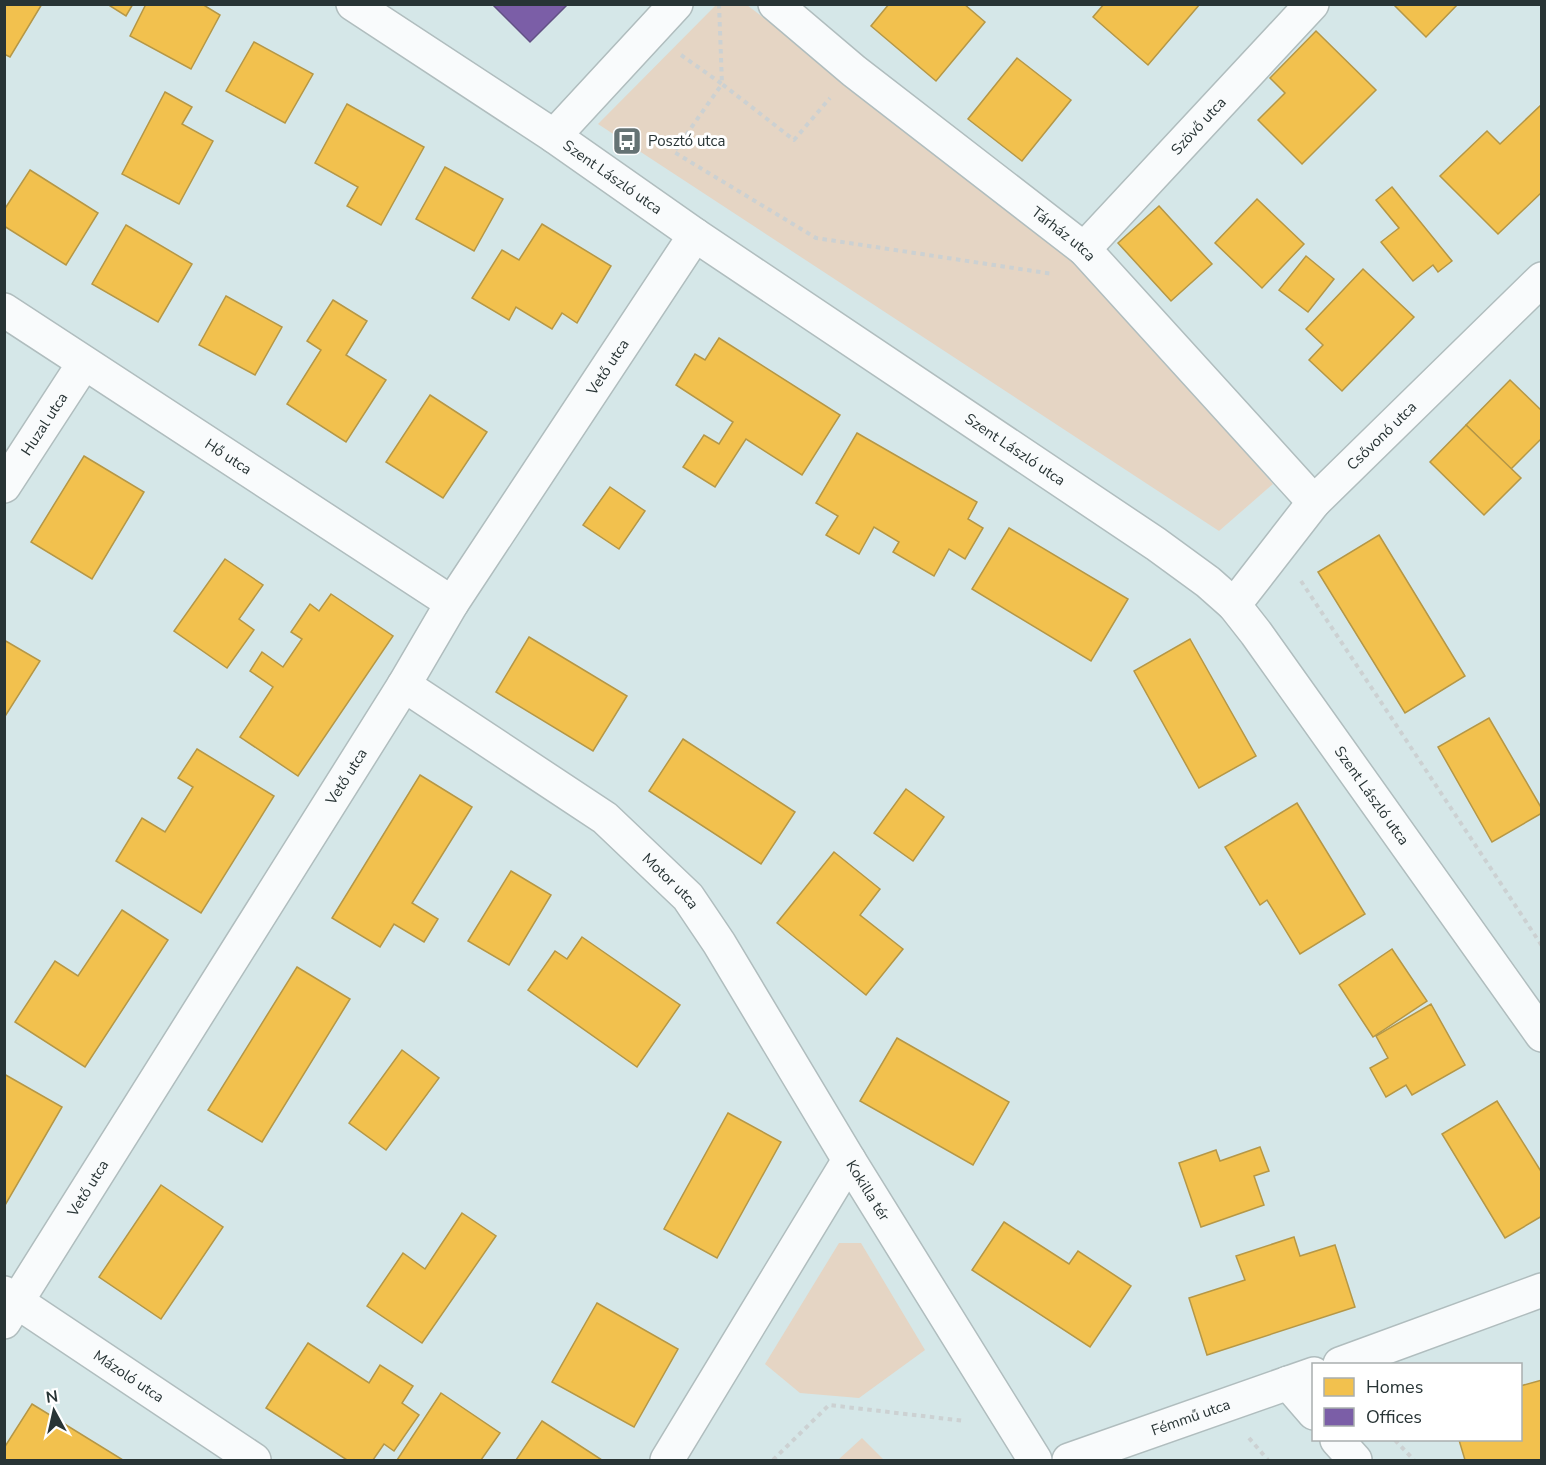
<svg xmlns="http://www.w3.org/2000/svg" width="1546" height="1465" font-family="'Nunito Sans',sans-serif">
  <rect width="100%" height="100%" fill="#d5e7e8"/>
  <g fill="#e5d5c4">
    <path d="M716,5h31l323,246 203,233 -54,47 -621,-407z"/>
    <path d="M839,1243h22l64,107 -66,48 -59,-5 -35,-29z"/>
    <path d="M862,1438l22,22h-46z"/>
  </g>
  <g fill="#f2c14e" stroke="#b59746" stroke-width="1.5">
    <path d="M4,4h38l-32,53 -6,-3z"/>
    <path d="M107,4h26l-7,12z"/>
    <path d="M146,4h56l18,11 -29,54 -61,-33z"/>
    <path d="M889,4h75l21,18 -49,59 -65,-55z"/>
    <path d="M1104,4h96l-52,61 -55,-48z"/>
    <path d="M1393,4h65l-32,33z"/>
    <path d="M1316,31l60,59 -74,74 -44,-44 27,-27 -15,-15z"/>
    <path d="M254,42l59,32 -28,49 -59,-32z"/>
    <path d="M1017,58l54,42 -49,61 -54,-42z"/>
    <path d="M165,92l27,15 -10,17 31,17 -34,63 -57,-30z"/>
    <path d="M347,104l77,43 -43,78 -34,-19 11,-19 -43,-24z"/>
    <path d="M1542,104v88l-44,42 -58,-58 47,-45 13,13z"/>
    <path d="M445,167l58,32 -29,52 -58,-32z"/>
    <path d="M30,170l68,43 -32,52 -62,-39v-16z"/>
    <path d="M1392,187l60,74 -14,11 -5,-7 -20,16 -32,-39 18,-14 -23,-28z"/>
    <path d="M1257,199l47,45 -42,44 -47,-45z"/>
    <path d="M1159,206l53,58 -41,37 -53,-58z"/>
    <path d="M542,224l69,42 -34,57 -15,-10 -10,16 -36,-22 -7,13 -37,-22 30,-48 17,10z"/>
    <path d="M126,225l66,39 -34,58 -66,-38z"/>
    <path d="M1306,256l28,23 -26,33 -29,-22z"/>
    <path d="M1363,269l51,48 -72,74 -33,-31 14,-15 -17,-16z"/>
    <path d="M226,296l56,31 -27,48 -56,-30z"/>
    <path d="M333,300l34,21 -21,34 40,25 -40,62 -59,-38 34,-54 -14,-9z"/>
    <path d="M719,338l121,77 -38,60 -56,-36 -31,48 -32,-20 21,-32 15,9 14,-22 -57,-37 19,-31 10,6z"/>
    <path d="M1510,380l32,31v27l-31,31 -45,-44z"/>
    <path d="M430,395l57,37 -44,66 -57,-36z"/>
    <path d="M1466,425l55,53 -37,37 -54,-53z"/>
    <path d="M857,433l120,69 -9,17 15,9 -18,31 -16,-10 -15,27 -41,-24 6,-10 -25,-15 -15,27 -33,-19 12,-19 -22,-13z"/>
    <path d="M84,456l60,36 -52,87 -61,-37z"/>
    <path d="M610,487l35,24 -26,38 -36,-24z"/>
    <path d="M1009,528l119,71 -37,62 -119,-72z"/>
    <path d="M1379,535l86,141 -60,37 -87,-141z"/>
    <path d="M225,559l38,26 -24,34 15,11 -27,38 -53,-37z"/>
    <path d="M331,594l62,42 -95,140 -58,-39 33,-50 -23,-16 12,-19 21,15 19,-28 -11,-7 19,-28 9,7z"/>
    <path d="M529,637l98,59 -34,55 -97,-59z"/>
    <path d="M1190,639l66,117 -57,32 -65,-117z"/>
    <path d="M4,640l36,21 -36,57z"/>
    <path d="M1489,718l53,91v4l-50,29 -54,-95z"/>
    <path d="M683,739l112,73 -34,52 -112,-73z"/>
    <path d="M197,749l77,47 -73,117 -85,-52 26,-43 23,14 28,-45 -15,-9z"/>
    <path d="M420,775l52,32 -60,96 26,16 -14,23 -30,-18 -14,23 -48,-29z"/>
    <path d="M906,789l38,28 -31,44 -39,-28z"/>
    <path d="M1297,803l68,111 -65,40 -33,-54 -7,5 -35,-58z"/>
    <path d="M834,852l46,37 -20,26 43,34 -37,46 -89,-72z"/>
    <path d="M511,871l40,24 -42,70 -41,-24z"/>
    <path d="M122,910l46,30 -83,127 -70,-45 40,-61 23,15z"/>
    <path d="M582,937l98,68 -43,62 -109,-77 27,-39 12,8z"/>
    <path d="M1392,949l35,52 -54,36 -34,-52z"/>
    <path d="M297,967l53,32 -88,143 -54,-32z"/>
    <path d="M1431,1004l34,61 -53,30 -6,-10 -20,12 -16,-29 18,-10 -12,-22z"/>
    <path d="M897,1038l112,64 -36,63 -113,-64z"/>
    <path d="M402,1050l37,28 -53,72 -37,-27z"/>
    <path d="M4,1074l58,33 -58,100z"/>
    <path d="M1497,1101l45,72v43l-37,22 -63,-104z"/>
    <path d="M728,1113l53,29 -64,116 -53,-29z"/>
    <path d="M1260,1147l9,24 -15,5 10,29 -63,22 -22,-64 37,-13 4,11z"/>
    <path d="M161,1185l62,42 -62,92 -62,-42z"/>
    <path d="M462,1213l34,23 -74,107 -55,-37 36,-53 22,16z"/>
    <path d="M1004,1222l65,42 9,-13 53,35 -41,61 -118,-77z"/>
    <path d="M1294,1237l6,19 35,-11 20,62 -148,48 -18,-57 56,-18 -9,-24z"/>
    <path d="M597,1303l81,46 -44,78 -82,-45z"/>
    <path d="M308,1343l61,40 11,-18 33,21 -11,17 17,12 -25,36 -10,-7 -11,16h-26l-81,-52z"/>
    <path d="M1542,1380v80h-77l-6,-20h61v-54z"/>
    <path d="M441,1393l59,40 -19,27h-84z"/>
    <path d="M32,1404l91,56h-119v-12z"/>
    <path d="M542,1421l60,39h-86z"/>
  </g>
  <path fill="#7b5ea7" stroke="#625185" stroke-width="1.5" d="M492,4h76l-38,38z"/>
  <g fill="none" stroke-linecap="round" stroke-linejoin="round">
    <g stroke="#b0bdbe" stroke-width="36">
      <g id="street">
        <path id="s1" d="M775,4l79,67 230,178 230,253"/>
        <path d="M554,136l122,-132"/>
        <path id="s2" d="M1084,249l228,-245"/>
        <path id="s3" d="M4,310l448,293"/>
        <path id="s4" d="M4,486l80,-123"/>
        <path id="s5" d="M1234,605l80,-103 228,-223"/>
        <path id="s6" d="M404,685l201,133 83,79 31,46 130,217 186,300"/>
        <path id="s7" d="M4,1293l250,167"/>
        <path id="s8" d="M4,1322l400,-637 48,-82 243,-368"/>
        <path d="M1340,1364l202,-74"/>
        <path d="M1288,1383l26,30"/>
        <path d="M1337,1440l18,20"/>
        <path d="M667,1460l182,-300"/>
        <path id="s9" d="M1069,1460l245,-86"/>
      </g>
    </g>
    <g stroke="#b0bdbe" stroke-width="36">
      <g id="secondary">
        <path id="s10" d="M353,4l201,132 141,99 461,309 52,38 26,23 22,28 286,402"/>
      </g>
    </g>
    <g stroke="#ccd1d2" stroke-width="4" stroke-dasharray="4.5 4.5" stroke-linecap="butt">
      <path d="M719,4l3,80 72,56 36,-42"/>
      <path d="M681,55l41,29 -48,68 142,86 237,36"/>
      <path d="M1301,581l241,365"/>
      <path d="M1249,1438l19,22"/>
      <path d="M1395,1440l19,20"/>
      <path d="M773,1460l56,-55 136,16"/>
    </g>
    <use href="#street" stroke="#f9fbfc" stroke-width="33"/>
    <use href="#secondary" stroke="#f9fbfc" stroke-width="33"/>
  </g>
  <defs>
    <g id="bus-square" transform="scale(1.5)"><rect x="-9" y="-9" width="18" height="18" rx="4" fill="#657374" stroke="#fff"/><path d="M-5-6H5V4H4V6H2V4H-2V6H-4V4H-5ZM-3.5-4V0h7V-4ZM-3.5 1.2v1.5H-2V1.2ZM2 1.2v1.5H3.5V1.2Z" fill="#fff"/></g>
  </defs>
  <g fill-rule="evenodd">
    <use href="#bus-square" x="627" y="141"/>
  </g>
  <g text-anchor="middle" stroke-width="6" stroke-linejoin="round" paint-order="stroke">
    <g font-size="15" fill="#283435" stroke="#fff">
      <text dy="5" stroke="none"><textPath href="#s2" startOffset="168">Szövő utca</textPath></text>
      <text dy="5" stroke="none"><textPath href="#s10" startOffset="312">Szent László utca</textPath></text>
      <text dy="5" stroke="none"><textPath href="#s1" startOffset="369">Tárház utca</textPath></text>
      <text dy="5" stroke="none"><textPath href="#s8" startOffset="1130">Vető utca</textPath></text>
      <text dy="5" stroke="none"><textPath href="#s4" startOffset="74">Huzal utca</textPath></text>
      <text dy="5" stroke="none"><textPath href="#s5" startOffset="225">Csővonó utca</textPath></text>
      <text dy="5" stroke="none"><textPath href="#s10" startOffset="798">Szent László utca</textPath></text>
      <text dy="5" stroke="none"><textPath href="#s3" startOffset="268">Hő utca</textPath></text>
      <text dy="5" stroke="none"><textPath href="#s8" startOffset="644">Vető utca</textPath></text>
      <text dy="5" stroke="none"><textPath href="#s10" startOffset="1302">Szent László utca</textPath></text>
      <text dy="5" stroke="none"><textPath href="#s6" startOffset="332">Motor utca</textPath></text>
      <text dy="5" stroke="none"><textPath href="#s8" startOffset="158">Vető utca</textPath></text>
      <text dy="5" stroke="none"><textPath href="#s6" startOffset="700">Kokilla tér</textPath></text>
      <text dy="5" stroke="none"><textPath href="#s7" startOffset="150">Mázoló utca</textPath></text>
      <text dy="5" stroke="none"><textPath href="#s9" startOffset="129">Fémmű utca</textPath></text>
    </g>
    <g font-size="15" fill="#283435" stroke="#fff" text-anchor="start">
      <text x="648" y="146">Posztó utca</text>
    </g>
  </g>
  <rect width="1546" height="1465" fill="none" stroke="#283435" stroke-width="12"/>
  <rect x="1312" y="1363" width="210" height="78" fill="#ffffff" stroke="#a9aeae" stroke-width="1.5"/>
  <rect x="1324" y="1378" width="30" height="18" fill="#f2c14e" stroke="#a9aeae" stroke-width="1.5"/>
  <text x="1366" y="1393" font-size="18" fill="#283435">Homes</text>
  <rect x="1324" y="1408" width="30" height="18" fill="#7b5ea7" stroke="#a9aeae" stroke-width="1.5"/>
  <text x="1366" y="1423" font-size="18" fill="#283435">Offices</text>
  <g transform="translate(54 1411) rotate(352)" stroke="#ffffff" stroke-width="4.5" paint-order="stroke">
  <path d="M0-4.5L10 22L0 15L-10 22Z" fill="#283435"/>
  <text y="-9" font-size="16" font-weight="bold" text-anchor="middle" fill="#283435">N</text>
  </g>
</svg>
